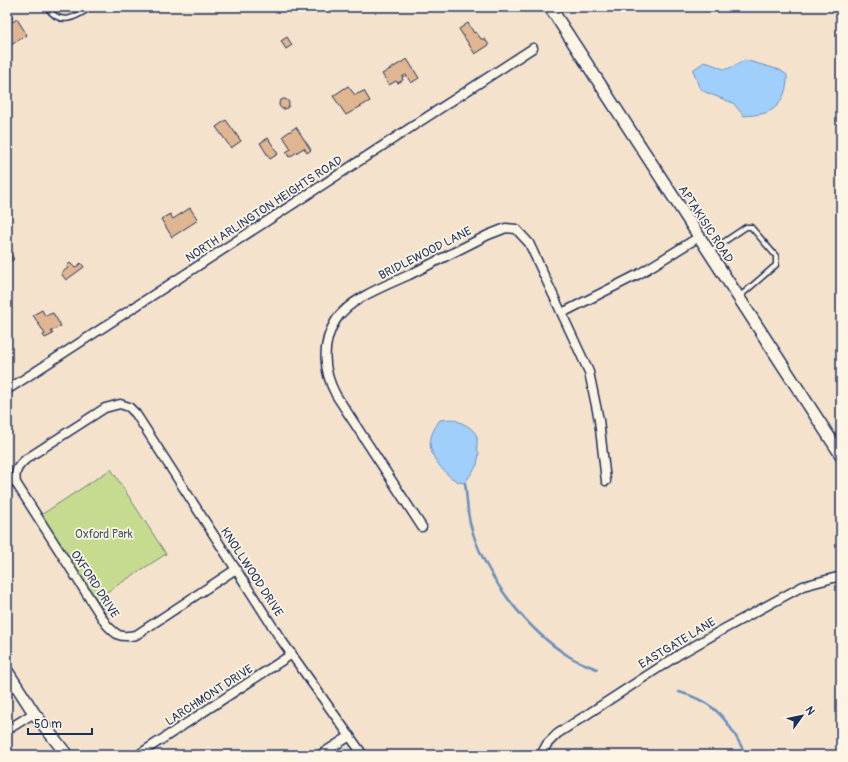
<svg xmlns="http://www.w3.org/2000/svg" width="848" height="762" font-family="Pangolin,sans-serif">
  <rect width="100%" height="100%" fill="#f4e2cc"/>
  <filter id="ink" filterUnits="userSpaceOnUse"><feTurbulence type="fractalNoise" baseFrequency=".025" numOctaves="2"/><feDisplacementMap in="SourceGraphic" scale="8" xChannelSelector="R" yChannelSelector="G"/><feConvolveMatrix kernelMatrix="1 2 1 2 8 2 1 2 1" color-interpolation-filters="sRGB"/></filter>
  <g filter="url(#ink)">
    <path fill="#eed4ba" d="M55,7h26l-13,9 -10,-4z"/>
    <path fill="#c6db90" stroke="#708577" d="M111,469l55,85 -70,45 -55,-84z"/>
    <g fill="#a0cffc" stroke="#6b8fbd">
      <path d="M745,60l35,10 7,5c1,14 -5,31 -19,37 -7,3 -17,3 -24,4l-11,-13 -28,-11 -6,-5 -6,-17 11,-8c25,6 14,13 41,-2z"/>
      <path d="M453,419c8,4 21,8 24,18 1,6 -2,10 2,16l-2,12 -12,18c-8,0 -15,-6 -21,-12 -16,-18 -19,-31 -4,-51z"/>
    </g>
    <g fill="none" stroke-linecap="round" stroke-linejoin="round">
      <g stroke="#6b8fbd" stroke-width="2.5">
        <path d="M465,483c2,13 2,27 5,40 13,51 55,106 100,134 8,5 18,8 27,12"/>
        <path d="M679,692c39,11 49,29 67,63"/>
      </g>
    </g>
    <g fill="#e0b591" stroke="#1b2f5e">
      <path d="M17,19l10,16 -16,10 -4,-6v-13z"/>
      <path d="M468,23l6,10 2,-1 5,7h4l4,6 -14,9 -16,-25z"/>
      <path d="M287,37l5,8 -6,4 -5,-8z"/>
      <path d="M407,59l12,19 -8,5 -5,-8 -4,2 1,3 -5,3 -2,-2 -7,4 -7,-11z"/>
      <path d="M348,86l7,9 9,-4 6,10 -24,14 -13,-19z"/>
      <circle cx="284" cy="104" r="5"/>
      <path d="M226,120l15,21 -10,7 -15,-21z"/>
      <path d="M296,127l15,23 -4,3 -3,-5 -15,9 -3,-5 5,-3 -8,-13z"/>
      <path d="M268,138l10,16 -8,5 -10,-16z"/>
      <path d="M190,208l8,12 -26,17 -11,-18 9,-5 3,5z"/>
      <path d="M7,250l7,9 -7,5z"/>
      <path d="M70,263l5,5 6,-5 3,4 -18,13 -5,-7 7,-5 -1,-2z"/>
      <path d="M42,310l3,6 8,-3 8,13 -10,5 2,3 -8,4 -2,-3 2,-1 -12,-19z"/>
    </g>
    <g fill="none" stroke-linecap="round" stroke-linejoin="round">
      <g stroke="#1b2f5e" stroke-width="7">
        <g id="lane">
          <path d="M47,7c13,20 28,11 44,0"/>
          <path d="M7,11l2,7"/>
          <path d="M709,252l37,-25h5l25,29v9l-37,32"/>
        </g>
      </g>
      <g stroke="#1b2f5e" stroke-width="11">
        <g id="street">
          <path d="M562,313l77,-39 60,-37"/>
          <path d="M7,390l526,-342"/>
          <path d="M422,527l-86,-132c-13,-24 -15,-51 0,-75 13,-21 51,-35 73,-45 26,-13 53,-27 79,-40l18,-7 10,1 13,14 60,129 10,48 7,61"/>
          <path d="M236,569l-100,66c-16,3 -19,1 -30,-11l-90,-141c-2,-12 2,-17 10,-24l79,-51 15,-4 9,3 7,7 144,224 83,117"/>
          <path d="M7,730l27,-17"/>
          <path d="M138,755l154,-101"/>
          <path d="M320,755l30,-19"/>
          <path d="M541,755l6,-11 10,-10 123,-80 42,-24 81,-44 38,-10"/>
        </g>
      </g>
      <g stroke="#1b2f5e" stroke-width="14">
        <g id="secondary">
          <path d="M550,7l291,448"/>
          <path d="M7,671l27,42 33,42"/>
        </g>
      </g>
      <use href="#lane" stroke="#fcf5e5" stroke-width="4"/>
      <use href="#street" stroke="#fcf5e5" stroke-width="8"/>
      <use href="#secondary" stroke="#fcf5e5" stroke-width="11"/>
    </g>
  </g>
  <g text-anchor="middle" stroke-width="3.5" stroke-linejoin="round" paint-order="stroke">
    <g font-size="12" fill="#1b2f5e" stroke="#fcf5e5">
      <text transform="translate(264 209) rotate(-33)" y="4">NORTH ARLINGTON HEIGHTS ROAD</text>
      <text transform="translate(706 224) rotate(57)" y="4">APTAKISIC ROAD</text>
      <text transform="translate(425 253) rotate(-27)" y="4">BRIDLEWOOD LANE</text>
      <text transform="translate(252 572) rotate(57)" y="4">KNOLLWOOD DRIVE</text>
      <text transform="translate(95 584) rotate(57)" y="4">OXFORD DRIVE</text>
      <text transform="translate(677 643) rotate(-31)" y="4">EASTGATE LANE</text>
      <text transform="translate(209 695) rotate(-33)" y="4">LARCHMONT DRIVE</text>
    </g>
    <g font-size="12" fill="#465a6a" stroke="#fcf5e5">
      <text x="104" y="538">Oxford Park</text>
    </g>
  </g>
  <rect width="848" height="762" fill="none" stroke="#fcf5e5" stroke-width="24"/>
  <rect x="12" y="12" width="824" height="738" fill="none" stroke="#1b2f5e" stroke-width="1.5" filter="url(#ink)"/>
  <g transform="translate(802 716) rotate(57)" stroke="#fcf5e5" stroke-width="3" paint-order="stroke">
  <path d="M0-3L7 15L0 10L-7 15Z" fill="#1b2f5e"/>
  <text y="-6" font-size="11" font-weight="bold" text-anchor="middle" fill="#1b2f5e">N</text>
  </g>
  <path d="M28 728v6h64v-6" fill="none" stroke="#1b2f5e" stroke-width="2"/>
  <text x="34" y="728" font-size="12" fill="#1b2f5e" stroke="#fcf5e5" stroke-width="3" paint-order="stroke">50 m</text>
</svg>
